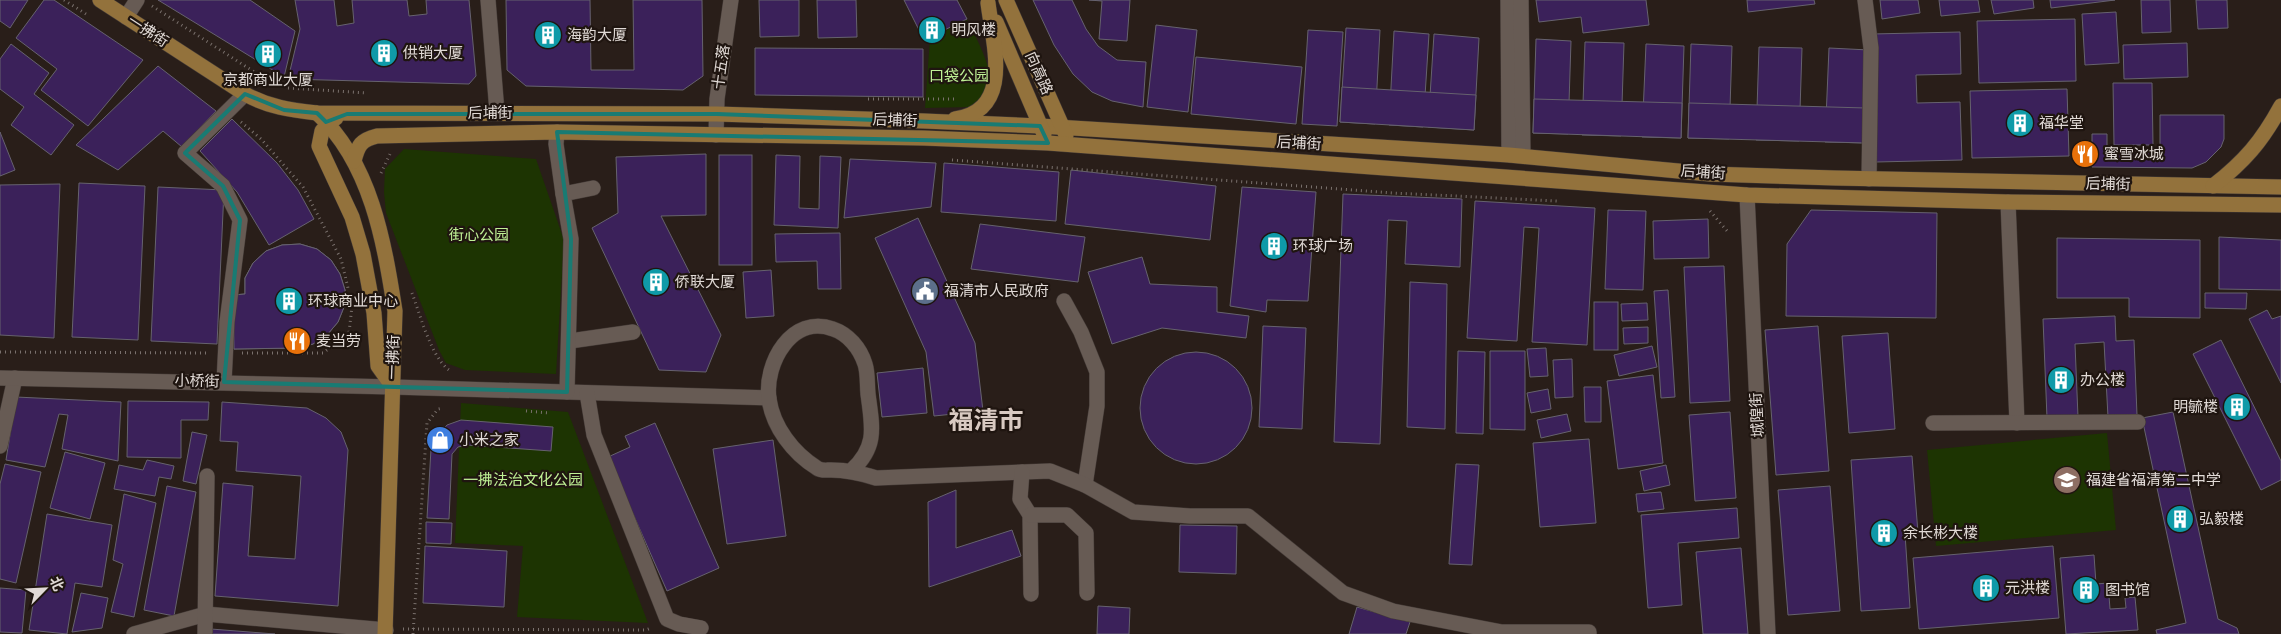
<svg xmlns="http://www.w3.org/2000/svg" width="2281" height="634" font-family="'Roboto Condensed','Noto Sans SC',sans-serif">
  <rect width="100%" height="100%" fill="#291e19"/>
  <g fill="#1d3402">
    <path d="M967,20c12,23 22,41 25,67l-22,20 -45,1 5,-70z"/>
    <path d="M404,149l132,10 28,81 -8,134 -91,-4 -19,-7 -7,-13 -53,-137 -2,-21 1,-23z"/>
    <path d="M461,403l107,9 80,211 -131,-6 6,-71 -68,-3z"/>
    <path d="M2107,433l9,97 -180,16 -9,-96z"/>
  </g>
  <g fill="#3b215a" stroke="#66626e">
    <path d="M0,0h28l-18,28 -10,-7z"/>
    <path d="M44,0h10l89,60 -55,66 -47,-36 16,-21 -41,-31z"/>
    <path d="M158,0h92l45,31 -11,46z"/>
    <path d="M295,0h39l3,26 17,-3 -2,-23h55l2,16 18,-2 -1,-14h43l7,76 -7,8 -181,-5 12,-50z"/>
    <path d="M506,0h84l1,70h43l-1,-70h69l1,76 -20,14 -157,-4 -19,-16z"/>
    <path d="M759,0h40v36l-39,1z"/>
    <path d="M817,0h39l1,37 -39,1z"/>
    <path d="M904,0h53l10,19 -43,21z"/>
    <path d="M1033,0h39l14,29 12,17 19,14 29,2 -3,45 -31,-6 -20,-9 -19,-18 -19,-29z"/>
    <path d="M1089,0h41l-3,41 -28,-2 3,-38z"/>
    <path d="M1536,0h110l3,25 -66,8 -2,-16 -42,5z"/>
    <path d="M1747,0h67l1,4 -67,8z"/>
    <path d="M1880,0h38l2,13 -38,6z"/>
    <path d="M1939,0h39l2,12 -39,4z"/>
    <path d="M1991,0h42l1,8 -40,6z"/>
    <path d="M2050,0h65l-64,8z"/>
    <path d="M2141,0h29l1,32 -29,1z"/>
    <path d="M2196,0h31l1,28 -30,1z"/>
    <path d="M2116,12l3,51 -34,2 -3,-51z"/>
    <path d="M2075,19l1,62 -97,2 -2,-62z"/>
    <path d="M1156,25l41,5 -9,82 -41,-5z"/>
    <path d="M1346,28l34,2 -5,94 -35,-2z"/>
    <path d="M1308,30l35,2 -6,94 -35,-2z"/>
    <path d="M1394,31l35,3 -6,93 -34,-2z"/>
    <path d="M1960,32l1,42 -45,1 1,28 43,-1 2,58 -86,2 -4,-128z"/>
    <path d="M1434,34l45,4 -5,92 -46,-3z"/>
    <path d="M1536,39l35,2 -3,93 -35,-1z"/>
    <path d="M1585,42l39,1 -3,93 -39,-1z"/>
    <path d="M2187,43l1,34 -64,2 -1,-34z"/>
    <path d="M11,44l38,29 -15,21 40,31 -23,30 -40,-30 13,-18 -24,-18v-30z"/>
    <path d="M1646,44l38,2 -3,92 -39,-1z"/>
    <path d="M1691,44l41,2 -3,93 -41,-1z"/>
    <path d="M1759,47l43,1 -3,93 -43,-1z"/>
    <path d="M755,48l168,1v48l-168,-2z"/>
    <path d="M1829,48l40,2 -3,93 -41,-1z"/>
    <path d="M1196,57l106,10 -6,57 -105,-10z"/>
    <path d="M158,66l58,45 -34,36 -19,-16 -45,39 -42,-25z"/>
    <path d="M2113,83h39l1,62h-39z"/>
    <path d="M1342,87l134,8 -2,35 -134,-8z"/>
    <path d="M2067,89l2,67 -97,2 -2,-67z"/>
    <path d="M1534,99l148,4 -1,35 -148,-5z"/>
    <path d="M1689,103l177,5v35l-178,-5z"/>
    <path d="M2160,115h64v24l-3,8 -15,15 -14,6 -100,-1v-33h15v17l53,1z"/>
    <path d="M232,119l45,44 21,27 16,29 -45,26 -32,-53 -37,-41z"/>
    <path d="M0,132l15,38 -15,6z"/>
    <path d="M706,154v61l-45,1 60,119 -15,37 -47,-2 -67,-142 26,-15 -2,-56z"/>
    <rect x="719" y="155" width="33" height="110"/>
    <path d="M776,155l24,1 -1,52 20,1 1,-53 21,1 -3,71 -64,-3z"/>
    <path d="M850,159l86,4 -5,44 -87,11z"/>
    <path d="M944,163l115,9 -3,49 -115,-9z"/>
    <path d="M1071,170l145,16 -6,54 -145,-16z"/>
    <path d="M79,183l66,3 -7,154 -66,-3z"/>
    <path d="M60,184l-6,154 -54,-3v-150z"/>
    <path d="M158,187l66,3 -7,154 -66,-3z"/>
    <path d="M1242,187l74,5 -8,109 -41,-1 -1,12 -36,-6z"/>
    <path d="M1343,194l119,5 -2,68 -55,-3 2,-43 -19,-1 -8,224 -46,-2z"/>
    <path d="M1475,201l120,7 -8,137 -55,-3 7,-114 -15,-1 -7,114 -50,-3z"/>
    <path d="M1608,210l38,1 -3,79 -38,-1z"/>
    <path d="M1811,210l126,3 -1,105 -150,-2 1,-72z"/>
    <path d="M918,218l57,125 8,68 -49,5 -8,-64 -51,-114z"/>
    <path d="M1708,219l1,39 -55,1 -1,-38z"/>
    <path d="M980,224l105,13 -7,45 -107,-13z"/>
    <path d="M840,233l1,56h-23l-1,-28 -41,1 -1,-28z"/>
    <path d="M2219,237l62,3v50l-62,-1z"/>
    <path d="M2057,238l143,2v78l-71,-1v-19h-72z"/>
    <path d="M300,244l17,5 14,11 9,14 5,16 -1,17 -6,15 -11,13 -14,9 -16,4 -63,1 -1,-54 12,-1v-16l8,-15 13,-12 16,-6z"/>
    <path d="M300,244l17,5 14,11 9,14 5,16 -1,17 -6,15 -11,13 -14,9 -16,4 -63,1 -1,-54 12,-1v-16l8,-15 13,-12 16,-6z"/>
    <path d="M1142,257l8,27 67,3v25l32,4 -3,22 -84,-10 -50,16 -24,-72z"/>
    <path d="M1724,266l6,135 -40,2 -6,-136z"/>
    <path d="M771,270l3,46 -28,2 -3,-46z"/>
    <path d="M1410,282l37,2 -2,145 -38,-2z"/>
    <path d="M1668,290l7,107 -14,1 -7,-107z"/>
    <path d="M2205,293h42l-1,16 -41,-1z"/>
    <rect x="1594" y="302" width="24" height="48"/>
    <path d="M1647,303l1,17 -26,1 -1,-17z"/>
    <path d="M2267,310l5,9 9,-3v67l-32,-64z"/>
    <path d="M2115,316l1,25 18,-1 3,75 -29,2 -4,-75 -29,2 3,73 -31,1 -4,-99z"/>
    <path d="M1263,326l43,2 -4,101 -43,-2z"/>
    <path d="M1818,326l11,145 -53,4 -11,-145z"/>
    <path d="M1648,327v16l-24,1 -1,-16z"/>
    <path d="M1888,333l7,96 -46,4 -7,-97z"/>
    <path d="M2221,340l60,121v19l-20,10 -68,-136z"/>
    <path d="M1652,346l5,21 -38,9 -5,-21z"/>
    <path d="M1546,348l2,28 -18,1 -3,-28z"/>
    <path d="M1458,351l27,1 -2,82 -27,-1z"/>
    <path d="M1490,351h35v79l-35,-1z"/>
    <circle cx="1196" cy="408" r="56"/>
    <path d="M1572,359l1,38 -18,1 -2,-38z"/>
    <path d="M923,368l4,45 -45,4 -5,-44z"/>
    <path d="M1653,375l10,88 -45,6 -11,-88z"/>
    <path d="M1584,387h17v35h-16z"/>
    <path d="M1548,389l3,20 -20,4 -4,-20z"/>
    <path d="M16,397l105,5 -3,59 -56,-12 6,-34 -9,-1 -14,53 -39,-7z"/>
    <path d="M128,401l81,1 -1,18h-27v38l-54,-1z"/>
    <path d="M222,402l85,6 19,10 15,14 7,18 -10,156 -123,-10 8,-113 30,3 -5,70 47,3 6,-83 -65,-5 2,-29 -18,-1z"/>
    <path d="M1730,412l6,86 -41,3 -6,-86z"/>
    <path d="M2173,412l45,207 19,9 2,6h-82l-1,-4 30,-7 -44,-205z"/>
    <path d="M1567,414l4,17 -30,7 -4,-18z"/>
    <path d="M461,420l92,7 -2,24 -84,-6 -9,2 -6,7 -3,65 -22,-1 4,-69 5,-12 11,-12z"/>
    <path d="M655,423l64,145 -52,23 -59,-134 22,-10 -5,-11z"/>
    <path d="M192,432l15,3 -11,49 -13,-3z"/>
    <path d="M1589,439l7,84 -56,4 -7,-84z"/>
    <path d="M773,440l13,96 -59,8 -14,-95z"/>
    <path d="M65,452l40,11 -15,56 -40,-11z"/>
    <path d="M1912,456l6,77 -13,1 5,74 -49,3 -10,-151z"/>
    <path d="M147,460l27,6 -3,13 -12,-2 -4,19 -41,-7 5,-24 24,5z"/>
    <path d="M5,464l36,8 -25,111 -16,-4v-95z"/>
    <path d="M1456,464l23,1 -7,100 -23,-1z"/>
    <path d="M1666,465l4,20 -26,6 -4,-20z"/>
    <path d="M167,486l29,6 -22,124 -30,-6z"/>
    <path d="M1830,486l10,125 -52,4 -10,-125z"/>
    <path d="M956,490v58l56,-18 9,26 -92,31 -1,-85z"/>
    <path d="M1661,492l3,17 -26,3 -2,-18z"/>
    <path d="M124,494l32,9 -22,114 -23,-5 12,-48 -10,-4z"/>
    <path d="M1737,508l2,30 -61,5 4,62 -34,3 -7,-93z"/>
    <path d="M47,514l65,11 -10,62 -27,-4 -8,51 -38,-4z"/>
    <path d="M426,522l26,1 -1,21 -25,-1z"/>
    <path d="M1180,525l57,1 -1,48 -57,-2z"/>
    <path d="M425,546l82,5 -3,56 -81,-4z"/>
    <path d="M2053,546l6,72 -140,11 -6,-71z"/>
    <path d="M1741,548l7,86h-45l-7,-82z"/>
    <path d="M2094,555l2,29 12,-1 2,26 16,-1 -1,-10 10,-1 3,33 -72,4 -6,-76z"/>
    <path d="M0,588l26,2 -4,43 -22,-1z"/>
    <path d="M81,593l27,5 -6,30 -30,4z"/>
    <path d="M1098,606l32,2 -1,26h-32z"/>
    <path d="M1357,607l53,15 -4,12h-57z"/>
    <path d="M211,629l64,5h-65z"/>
  </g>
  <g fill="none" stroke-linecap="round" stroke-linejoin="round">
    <g stroke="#433a36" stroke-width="16">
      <g id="minor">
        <path d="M488,0l9,112"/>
        <path d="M1508,0l1,155"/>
        <path d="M1521,0l2,156"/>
        <path d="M1865,0l6,48 -2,131"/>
        <path d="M126,17l11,-17"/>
        <path d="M557,132l-1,12 7,50"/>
        <path d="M716,135l1,-36 14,-99"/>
        <path d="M2008,202l9,221"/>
        <path d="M1064,301l17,31 16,40v34l-12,79"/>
        <path d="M570,341l63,-9"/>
        <path d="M224,382l3,-60 13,-102 -17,-34 -38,-33 60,-59"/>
        <path d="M393,387l376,11"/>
        <path d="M567,392l4,-153 -8,-45 30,-6"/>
        <path d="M587,393l7,42 73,184 12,5 22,4"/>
        <path d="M1933,423l205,-1"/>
        <path d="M0,446l15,-68"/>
        <path d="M852,470c26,-24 20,-44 16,-76 -1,-10 0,-21 -3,-30 -5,-16 -17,-30 -32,-35 -41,-15 -69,34 -64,70 4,28 24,54 48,69 4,3 9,2 14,2 17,0 29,3 45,8l174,-7 35,14 48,27 57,4h58l95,77 50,18 109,21h87v2"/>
        <path d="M1022,472l-2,27 10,16 1,79"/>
        <path d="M1030,515h37l19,18 1,60"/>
        <path d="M134,634l72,-20 180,16"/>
        <path d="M205,634l2,-158"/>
      </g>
    </g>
    <g stroke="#433a36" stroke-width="16">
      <g id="tertiary">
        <path d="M1747,195l21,439"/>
        <path d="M0,378l393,9"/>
      </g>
    </g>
    <g stroke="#433a36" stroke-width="16">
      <g id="primary">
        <path d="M100,0l145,94c24,13 45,16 72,19l400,1 207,7 116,5 469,29 201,19 125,4 446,9"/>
        <path d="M1006,0l60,135"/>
        <path d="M996,22l48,112"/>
        <path d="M317,113c54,50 67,128 78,198l-10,323"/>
        <path d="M336,118l-4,2 -10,11 -3,15 33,71 11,37 11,59 4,53 15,21"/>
        <path d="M955,119c59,-9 38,-75 33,-116"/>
        <path d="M354,161c4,-16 7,-21 23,-25l180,-4 366,6 125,5 699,52 261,7 273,3"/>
        <path d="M2213,186c32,-25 49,-45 68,-80"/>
      </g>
    </g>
    <g stroke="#7a716d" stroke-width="3" stroke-dasharray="1 4" stroke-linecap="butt">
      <path d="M64,0l22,14"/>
      <path d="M152,6l121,78"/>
      <path d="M288,88l79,5"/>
      <path d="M868,99h86"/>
      <path d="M241,122l20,17 42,48 38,72 7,29"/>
      <path d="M952,160l441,33 164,8"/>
      <path d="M381,173l9,-19"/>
      <path d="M1710,211l18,21"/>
      <path d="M412,293c8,21 19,64 37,77"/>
      <path d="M0,352l208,1"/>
      <path d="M242,353h81l26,-20 3,-27"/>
      <path d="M526,411l23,2"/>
      <path d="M403,629l243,1 5,-2"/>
      <path d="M413,634l14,-211 11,-14 5,-1"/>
    </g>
    <use href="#minor" stroke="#675b54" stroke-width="15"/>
    <use href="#tertiary" stroke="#675b54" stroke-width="15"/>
    <use href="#primary" stroke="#93723c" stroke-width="15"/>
  </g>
  <path fill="none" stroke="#197b73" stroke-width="4" stroke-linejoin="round" d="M245,94l39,16 33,3 9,9 21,-8h370l323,12 8,17 -491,-11 14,107 -4,153 -343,-10 16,-162 -17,-34 -38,-33z"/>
  <defs>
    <g id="building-disc" transform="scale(1.4375)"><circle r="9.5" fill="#0f9aa8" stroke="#1f1510"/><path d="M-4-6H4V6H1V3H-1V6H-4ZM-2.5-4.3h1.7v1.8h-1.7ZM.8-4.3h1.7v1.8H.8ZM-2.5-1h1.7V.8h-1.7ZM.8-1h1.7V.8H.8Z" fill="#fff"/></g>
    <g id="restaurant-disc" transform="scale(1.4375)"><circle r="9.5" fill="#e8710a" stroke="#1f1510"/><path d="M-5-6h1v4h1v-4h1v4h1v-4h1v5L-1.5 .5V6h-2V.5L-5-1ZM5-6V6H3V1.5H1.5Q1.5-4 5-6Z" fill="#fff"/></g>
    <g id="civic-disc" transform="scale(1.4375)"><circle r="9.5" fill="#5c6f8a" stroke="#1f1510"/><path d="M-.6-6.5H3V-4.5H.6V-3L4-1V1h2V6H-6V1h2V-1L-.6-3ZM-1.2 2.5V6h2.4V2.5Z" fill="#fff"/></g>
    <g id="shop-disc" transform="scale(1.4375)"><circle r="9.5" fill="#3f7fe0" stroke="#1f1510"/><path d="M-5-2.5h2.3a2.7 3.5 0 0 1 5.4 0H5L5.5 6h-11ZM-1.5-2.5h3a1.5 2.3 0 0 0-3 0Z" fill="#fff"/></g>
    <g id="school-disc" transform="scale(1.4375)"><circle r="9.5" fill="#8d6e63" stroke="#1f1510"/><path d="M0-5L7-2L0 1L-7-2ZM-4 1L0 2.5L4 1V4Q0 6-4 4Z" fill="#fff"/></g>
  </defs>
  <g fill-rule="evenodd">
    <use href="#building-disc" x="932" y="30"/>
    <use href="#building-disc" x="548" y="35"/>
    <use href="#building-disc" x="384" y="53"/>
    <use href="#building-disc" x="268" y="54"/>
    <use href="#building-disc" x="2020" y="123"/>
    <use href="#restaurant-disc" x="2085" y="154"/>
    <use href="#building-disc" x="1274" y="246"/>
    <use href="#building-disc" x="656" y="282"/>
    <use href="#civic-disc" x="925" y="291"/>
    <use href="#building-disc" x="289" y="301"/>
    <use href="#restaurant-disc" x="297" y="341"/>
    <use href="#building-disc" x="2061" y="380"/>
    <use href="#building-disc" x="2237" y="407"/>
    <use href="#shop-disc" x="440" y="440"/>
    <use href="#school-disc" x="2067" y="480"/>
    <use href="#building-disc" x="2180" y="519"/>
    <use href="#building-disc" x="1884" y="533"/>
    <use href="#building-disc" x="1986" y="588"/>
    <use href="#building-disc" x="2086" y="590"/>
  </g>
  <g text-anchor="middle" stroke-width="4.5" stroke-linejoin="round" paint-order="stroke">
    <g font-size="15" fill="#e0d9d5" stroke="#1f1510" text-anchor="start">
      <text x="951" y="35">明风楼</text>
      <text x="567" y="40">海韵大厦</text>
      <text x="403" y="58">供销大厦</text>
      <text x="268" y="85" text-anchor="middle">京都商业大厦</text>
      <text x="2039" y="128">福华堂</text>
      <text x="2104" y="159">蜜雪冰城</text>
      <text x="1293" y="251">环球广场</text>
      <text x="675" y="287">侨联大厦</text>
      <text x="944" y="296">福清市人民政府</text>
      <text x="308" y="306">环球商业中心</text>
      <text x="316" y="346">麦当劳</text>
      <text x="2080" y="385">办公楼</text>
      <text x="2218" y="412" text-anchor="end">明毓楼</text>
      <text x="459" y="445">小米之家</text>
      <text x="2086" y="485">福建省福清第二中学</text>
      <text x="2199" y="524">弘毅楼</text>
      <text x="1903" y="538">余长彬大楼</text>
      <text x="2005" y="593">元洪楼</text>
      <text x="2105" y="595">图书馆</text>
    </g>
    <g font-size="15" fill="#e0d9d5" stroke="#1f1510">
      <text transform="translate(148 31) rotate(33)" y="5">一拂街</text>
      <text transform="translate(721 67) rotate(-82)" y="5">十五落</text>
      <text transform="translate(1039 73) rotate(66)" y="5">向高路</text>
      <text x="490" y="118">后埔街</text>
      <text transform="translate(895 120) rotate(2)" y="5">后埔街</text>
      <text transform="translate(1299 143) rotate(3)" y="5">后埔街</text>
      <text transform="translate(1703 172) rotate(4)" y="5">后埔街</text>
      <text transform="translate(2108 184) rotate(1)" y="5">后埔街</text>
      <text transform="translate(393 357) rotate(-88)" y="5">一拂街</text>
      <text transform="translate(197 381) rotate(1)" y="5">小桥街</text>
      <text transform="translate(1757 415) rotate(-93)" y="5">城隍街</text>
    </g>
    <g font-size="15" fill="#bff195" stroke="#1f1510">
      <text x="959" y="81">口袋公园</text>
      <text x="479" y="240">街心公园</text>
      <text x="523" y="485">一拂法治文化公园</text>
    </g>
    <g font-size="25" font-weight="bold" fill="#d9cac2" stroke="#1f1510">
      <text x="986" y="429">福清市</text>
    </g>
  </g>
  <g transform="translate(45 589) rotate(66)" stroke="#1f1510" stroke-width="4" paint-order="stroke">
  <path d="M0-4L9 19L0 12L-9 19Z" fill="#e0d9d5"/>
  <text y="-8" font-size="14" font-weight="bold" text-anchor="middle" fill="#e0d9d5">北</text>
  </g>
</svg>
